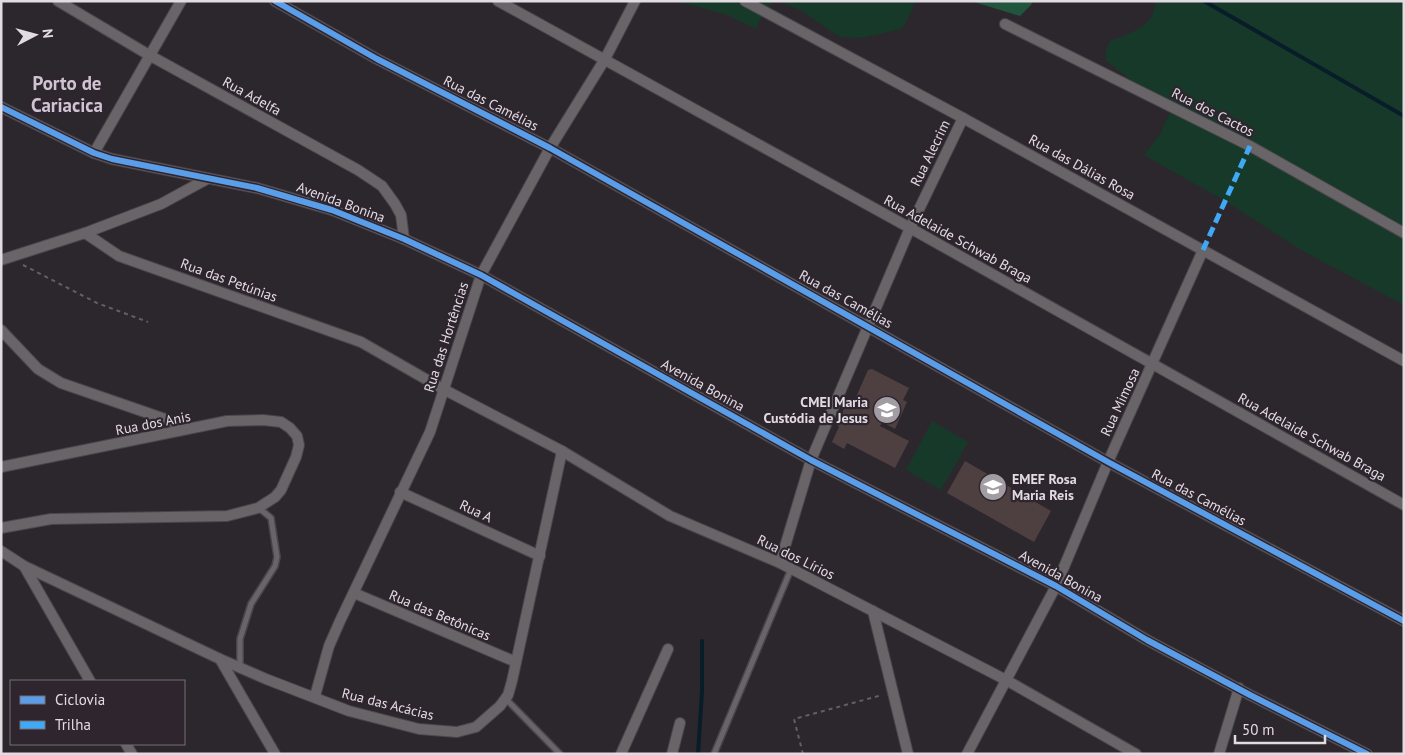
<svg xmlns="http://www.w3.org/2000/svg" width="1405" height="755" font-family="'PT Sans',sans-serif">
  <rect width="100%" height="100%" fill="#2c272d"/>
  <g fill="#163929">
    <path d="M676,1h240l-11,23 -4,5 -34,8 -16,1 -13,-2 -36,-25 -21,-9h-5l-11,6 -9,21 -29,-14z"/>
    <path d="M1155,1h249v304l-103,-55 -74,-48 -83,-47 16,-21 11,-24 -65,-49v-12l4,-8c19,-7 46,-15 45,-40z"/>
    <path d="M932,421l36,21 -27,48 -35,-20z"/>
  </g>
  <path fill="#21553d" d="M971,1h62l-2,4 -11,11z"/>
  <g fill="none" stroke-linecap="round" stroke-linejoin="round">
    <g stroke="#081d29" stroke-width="4">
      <path d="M1204,1l200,115"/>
      <path d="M698,754l4,-63v-50"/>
    </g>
  </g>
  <g fill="#4e4041">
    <path d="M872,369l37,19 -6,12 4,2 -12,27 -13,-7 -2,4 29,15 -14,27 -48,-25 -3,6 -12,-7 7,-15 -2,-2 9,-21 6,2 16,-36z"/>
    <path d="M965,461l86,50 -17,31 -87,-49z"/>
  </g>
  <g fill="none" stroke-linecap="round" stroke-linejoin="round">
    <g stroke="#4a454a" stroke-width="8">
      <g id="lane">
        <path d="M240,667v-28l11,-35 24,-38 2,-9 -6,-39 -12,-10"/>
        <path d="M506,699l54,55"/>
        <path d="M714,754l77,-185"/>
      </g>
    </g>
    <g stroke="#4a454a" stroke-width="12">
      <g id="street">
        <path d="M58,1l91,54 209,115 24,16 13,18 6,11 3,24"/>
        <path d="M275,1l102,58 173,89 558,314 296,159"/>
        <path d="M498,1l412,227 494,277"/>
        <path d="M745,1l218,117 441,243"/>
        <path d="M1005,24l245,122 154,87"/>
        <path d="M1,107l93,46 18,6 145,29 75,22 72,29 77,36 330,185 245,126 91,54 103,55 117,59"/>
        <path d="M94,153l87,-152"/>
        <path d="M85,233l34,23 242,86 82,47 119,62 108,65 110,47 226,117 130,74"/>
        <path d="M1,260l84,-27 76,-29 46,-25"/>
        <path d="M1,330l37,39 23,14 130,45"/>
        <path d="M1,467l226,-46 36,-1 18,2 9,6 7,8 2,9 -3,12 -15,33 -6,7 -17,11 -31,8 -176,3 -50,9"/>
        <path d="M400,492l140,64"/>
        <path d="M1,551l23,15 196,93 46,20 83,32 70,18 38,3 19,-5 24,-21 8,-11 4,-14 50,-230"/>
        <path d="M780,563l31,-103 99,-232 53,-110"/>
        <path d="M24,566l66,115"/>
        <path d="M354,593l162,69"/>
        <path d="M873,611l35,143"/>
        <path d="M220,659l55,95"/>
        <path d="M315,696l14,-50 11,-25 90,-189 51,-157 69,-127 55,-89 30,-58"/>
        <path d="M126,744l6,10"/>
        <path d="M621,754l47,-105"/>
        <path d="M672,754l8,-31"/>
        <path d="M967,754l89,-168 52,-124 95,-212"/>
        <path d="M1219,754l20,-66"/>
      </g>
    </g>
    <g stroke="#635f63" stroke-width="2" stroke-dasharray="4 4" stroke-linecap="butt">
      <path d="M23,265l74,38 51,19"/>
      <path d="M803,754l-9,-35 88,-24"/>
    </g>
    <use href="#lane" stroke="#686468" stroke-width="5"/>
    <use href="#street" stroke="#686468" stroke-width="10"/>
    <path stroke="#3fa9f5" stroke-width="5" stroke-dasharray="10 5" stroke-linecap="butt" d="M1203,250l47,-104"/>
    <g stroke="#2e252f" stroke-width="9">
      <g id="cycleway">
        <path d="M275,1l102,58 173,89 558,314 296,159"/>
        <path d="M1,107l93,46 18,6 145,29 75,22 72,29 77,36 330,185 245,126 91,54 103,55 117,59"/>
      </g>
    </g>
    <use href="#cycleway" stroke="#5a9eea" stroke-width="6"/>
  </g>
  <defs>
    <g id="school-disc" transform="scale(1.4375)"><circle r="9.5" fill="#a29ca3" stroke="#2e252f"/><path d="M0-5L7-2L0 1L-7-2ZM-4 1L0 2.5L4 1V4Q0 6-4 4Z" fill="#fff"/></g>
  </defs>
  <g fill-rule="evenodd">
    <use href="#school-disc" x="887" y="410"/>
    <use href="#school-disc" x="993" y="487"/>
  </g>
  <g text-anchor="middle" stroke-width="4.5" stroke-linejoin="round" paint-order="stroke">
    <g font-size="14" fill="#e1dbe2" stroke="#2e252f">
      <text transform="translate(252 96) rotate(29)" y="5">Rua Adelfa</text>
      <text transform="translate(491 103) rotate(27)" y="5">Rua das Camélias</text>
      <text transform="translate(1213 112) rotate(27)" y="5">Rua dos Cactos</text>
      <text transform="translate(930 153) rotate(-64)" y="5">Rua Alecrim</text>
      <text transform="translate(1082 167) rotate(29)" y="5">Rua das Dálias Rosa</text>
      <text transform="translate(341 202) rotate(20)" y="5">Avenida Bonina</text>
      <text transform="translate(958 239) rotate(29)" y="5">Rua Adelaide Schwab Braga</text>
      <text transform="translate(229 280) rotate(20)" y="5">Rua das Petúnias</text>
      <text transform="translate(846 299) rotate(29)" y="5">Rua das Camélias</text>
      <text transform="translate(446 337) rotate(-72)" y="5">Rua das Hortências</text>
      <text transform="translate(703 385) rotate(29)" y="5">Avenida Bonina</text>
      <text transform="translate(1120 402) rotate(-65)" y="5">Rua Mimosa</text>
      <text transform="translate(153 423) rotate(-11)" y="5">Rua dos Anis</text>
      <text transform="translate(1312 437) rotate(29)" y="5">Rua Adelaide Schwab Braga</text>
      <text transform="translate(1199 497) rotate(28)" y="5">Rua das Camélias</text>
      <text transform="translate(476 511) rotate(25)" y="5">Rua A</text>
      <text transform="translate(796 557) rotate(26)" y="5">Rua dos Lírios</text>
      <text transform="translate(1061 576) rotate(29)" y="5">Avenida Bonina</text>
      <text transform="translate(440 615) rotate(23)" y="5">Rua das Betônicas</text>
      <text transform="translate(388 704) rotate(14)" y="5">Rua das Acácias</text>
    </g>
    <g font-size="14" font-weight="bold" fill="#e1dbe2" stroke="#2e252f" text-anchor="end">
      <text x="868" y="407">CMEI Maria<tspan x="868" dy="16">Custódia de Jesus</tspan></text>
      <text x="1012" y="484" text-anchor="start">EMEF Rosa<tspan x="1012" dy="16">Maria Reis</tspan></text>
    </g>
    <g font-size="19" font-weight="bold" fill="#cfc4d1" stroke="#2e252f">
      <text x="67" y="90">Porto de<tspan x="67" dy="22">Cariacica</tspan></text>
    </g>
  </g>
  <rect width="1405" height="755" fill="none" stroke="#e1dbe2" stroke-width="5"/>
  <rect x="10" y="680" width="175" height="65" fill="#2e252f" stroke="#766e77"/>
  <rect x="20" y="696" width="25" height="8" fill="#5a9eea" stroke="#766e77"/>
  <text x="55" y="705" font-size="15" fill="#e1dbe2">Ciclovia</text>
  <rect x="20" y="721" width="25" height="8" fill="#3fa9f5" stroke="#766e77"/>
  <text x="55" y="730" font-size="15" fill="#e1dbe2">Trilha</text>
  <g transform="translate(35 35) rotate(84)" stroke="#2e252f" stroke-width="4" paint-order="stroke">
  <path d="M0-4L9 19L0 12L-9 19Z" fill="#e1dbe2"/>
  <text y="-8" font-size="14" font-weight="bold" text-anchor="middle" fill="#e1dbe2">N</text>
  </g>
  <path d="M1235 735v8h90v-8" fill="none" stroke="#e1dbe2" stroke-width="2.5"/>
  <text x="1242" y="735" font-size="15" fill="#e1dbe2" stroke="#2e252f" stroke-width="4" paint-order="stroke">50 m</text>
</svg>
